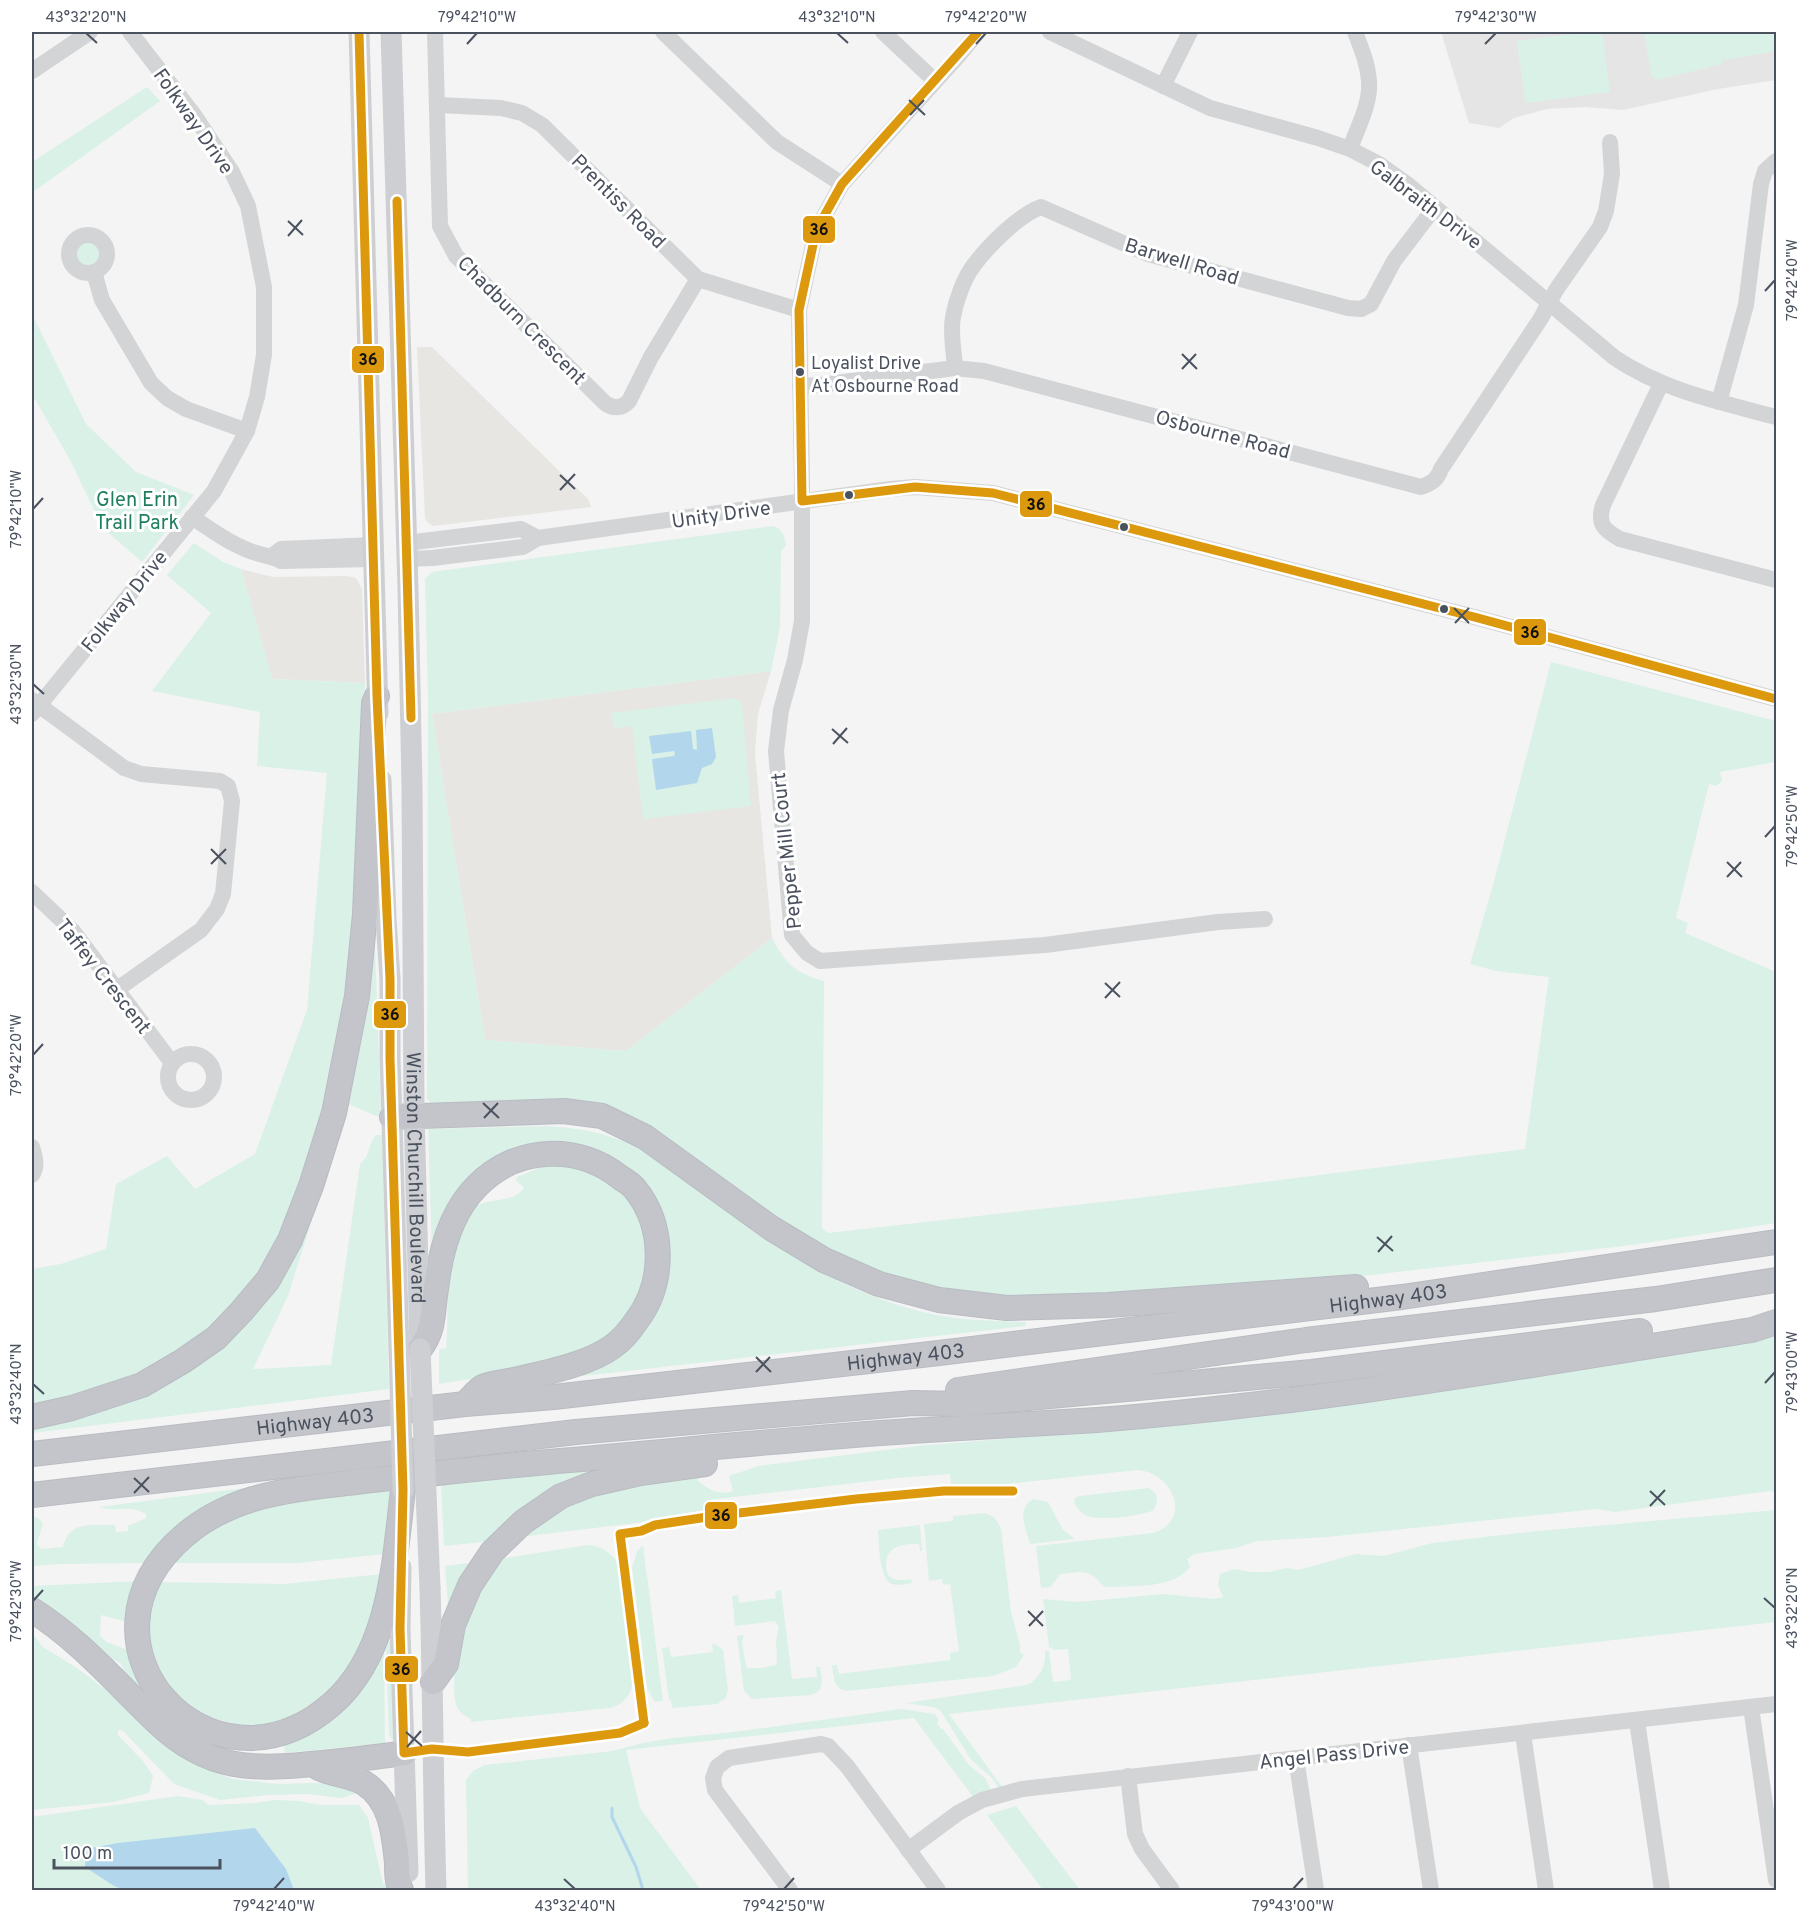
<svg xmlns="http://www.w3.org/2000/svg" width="1808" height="1922" font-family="Overpass,sans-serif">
  <rect width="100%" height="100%" fill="#f4f4f4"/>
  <g fill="#e7e6e2">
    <path d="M417,347h15l156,152 3,8 -158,19 -6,-4 -2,-4z"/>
    <path d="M241,569l32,8 73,-1 10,2 6,11 3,94 -93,-4z"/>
    <path d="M771,671l-13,43 -3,39 17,185 -146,113 -141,-11 -53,-326z"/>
  </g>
  <path fill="#e6e5e5" d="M1441,32h335v48l-58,9 -95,21 -38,-3 -38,2 -33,9 -15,10 -30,-5z"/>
  <g fill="#daf1e7">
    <path d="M1588,32h14l8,60 -85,11 -8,-62z"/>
    <path d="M1644,32h130l2,19 -53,9 -1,4 -65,16 -6,-5z"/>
    <path d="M147,87l13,14 -127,91 -1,14v-44z"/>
    <circle cx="88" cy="255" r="13"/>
    <path d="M32,314l54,110 50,48 58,23 -52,67 -39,-34 -33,-68 -38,-66z"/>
    <path d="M773,526c9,2 12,11 13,19l-5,6 -1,76 -9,44 -339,43 53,326 141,11 146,-113c14,26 23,35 52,43l-2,247 6,5 318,-36 379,-48 24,-172 -53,-6 -26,-7 23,-79 58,-223 225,59v41l-56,10 2,9 -6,5 -7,-2 -33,134 12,5 -3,10 91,39v251l-144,22 -278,32 -124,10 -201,10 -62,-2 -88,-21 -83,-41 -135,-98 -228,-30 -6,-6 1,-403 -3,-117 7,-7z"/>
    <path d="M194,543l29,19 18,7 31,110 93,4v46l-10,187 -14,129 -39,146 -37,76 -61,71 -82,45 -90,24v-138l29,-5 45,-15 10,-65 51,-28 28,33 60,-35 52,-144 20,-237 -70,-7 3,-54 -108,-21 59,-78 -44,-38z"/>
    <path d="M736,698l6,5 9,103 -108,13 -11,-93 -18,2 -3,-15z"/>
    <path d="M374,917l7,199h-5l-32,-14z"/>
    <path d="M545,1126c39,2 67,8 102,26l168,117c44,23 91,43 141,49 23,3 46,3 70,4l-1,4 -477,54 33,-10 80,-80 -31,-113 -120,-20 -78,98 -4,-126z"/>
    <path d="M376,1135h6l7,254 -357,44v-11l161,-59 128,-172 -33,105 -35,73 78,-4 29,-201c10,-7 8,-20 16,-29z"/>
    <path d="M557,1164l34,8 29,18 14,18 11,22 4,19 -4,43 -37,47 -38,18 -80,19 -51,8v-35l7,-1c2,-23 1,-46 2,-69 1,-15 16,-63 28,-72 14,-11 40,-3 48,-20l-8,-6 1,-4 25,-10z"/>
    <path d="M1776,1332v161l-6,-2 -155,21 -19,-3 -269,28 -69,4 -22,7 -42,6 -7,5 3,8c-16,22 -61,19 -86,20 -16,-20 -21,-15 -44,-13l-9,13 -10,1 -5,-42 117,-13c39,-12 22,-59 -15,-63l-131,14h-56l-1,-10 -52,4 -191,22 1,10 -22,7 -166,20 54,-36 43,-14 80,-13 1,7c13,10 20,14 35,10l-4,-15 30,-10 158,-20 206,-17z"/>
    <path d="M657,1459l-37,10 -126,72 -50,5 -3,-62z"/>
    <path d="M252,1487l-102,76 -89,1 -29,2v-50l6,2 5,5 -6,21 4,5 22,-2c7,-28 29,-21 52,-22l1,7 12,-1v-5l18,-8v-4c-16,-10 -31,-1 -47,-7z"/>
    <path d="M1149,1488l7,6 1,8 -3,8c-12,6 -54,11 -67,6 -6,-3 -10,-8 -13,-13l1,-5 4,-2z"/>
    <path d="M390,1490l-5,64 -88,9h-126l26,-25 34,-21 54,-15z"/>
    <path d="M1034,1499l14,3 15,28 12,9 -45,5c-4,-16 -15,-35 4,-45z"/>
    <path d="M1776,1510v112l-827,92 53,73 -4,1c-6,-14 -18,-18 -28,-30l-30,-48 -7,-3 -27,-4 121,-18c13,-7 19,-19 18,-34h4l4,31 18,-2 -3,-31 -15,1 -1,-3 -3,1 -6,-49 35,3 86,-8 49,5 10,-2 -5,-12 2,-11 14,-5 18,3h17l18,-4 11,2 58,-16 28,2 48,-13 106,-12z"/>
    <path d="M985,1513l9,4 7,11 10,84 9,33v8l4,2 -8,12 -23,9 -147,15c-13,-3 -12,-14 -14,-26h5l2,9 111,-14v-7l9,-2 -9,-67 -7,1 -1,-6 -13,2 -5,-57 29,-3v-5z"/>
    <path d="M920,1525l2,26h-2l-1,-7c-9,0 -22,0 -28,7 -4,4 -5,9 -5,14 0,17 13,16 25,14l1,4c-6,1 -14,3 -20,1 -13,-5 -13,-41 -14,-54z"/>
    <path d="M588,1545c15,1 27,10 32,24l13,108c0,16 -8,27 -23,31l-139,14v-3c-6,-3 -11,-6 -14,-12 -6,-10 -1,-77 5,-88 10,-21 24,-40 37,-60z"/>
    <path d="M643,1545l20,156 -8,1 -8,-14 -15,-120 5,-16z"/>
    <path d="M477,1562l-24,43 -5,-1 -3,-38z"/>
    <path d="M382,1574l-16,68 -30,46 -52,33 -37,7 -51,-15 -23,-19 -24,-45 -1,-19 10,-48 126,2z"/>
    <path d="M140,1581l-10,42 -29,-8 -1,20 6,7 28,10 19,52 -31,-32 1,-4 -3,-5 -11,-5 -77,-59v-13z"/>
    <path d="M781,1590l11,89 25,-2 -1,-10h4c2,12 5,24 -9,28l-59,4 -8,-8 -7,-55 7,-1 -2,7 4,24 2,2h13l15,-3 1,-5 -1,-19 3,-14 -4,-6 -40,5 -3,-30 6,-1 1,8 37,-5 -1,-7z"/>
    <path d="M32,1632l11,15 37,23 45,35 39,39 33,21 36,14 45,5 64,-2 18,10 -19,6 -33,-4 -40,1 -48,5 -46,-16 -52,-54h-3l-2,3 2,3 24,25 10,15 -4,17 -36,9 -81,8z"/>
    <path d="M386,1642h4l4,96 -2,2 -3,-5z"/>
    <path d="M715,1644l8,6 5,40 -2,8 -9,6 -45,4 -1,-8h-2l-7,-52 7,-1 2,10 42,-5 -1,-7z"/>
    <path d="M378,1652l6,1 1,90 -100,10 -2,-10z"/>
    <path d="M901,1709l34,5 4,7 -2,2 4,6h2l26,36 17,14 5,12 -17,7 -60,-80 -288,32 14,58 61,82h-233l-2,-110 7,-9 11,-6 128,-14 31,-8 29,-5 62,-6z"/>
    <path d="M178,1796l25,4 5,5 47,-2 20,-3 25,1 20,4h39l9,13 15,66 10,3v3h-361v-73z"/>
    <path d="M1016,1806l64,84h-37l-56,-75z"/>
  </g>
  <g fill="#b2d6ec">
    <path d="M712,728l4,29 -4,7 -10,4 -5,15 -41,7 -4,-31 22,-3 1,-3 -1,-2 -22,3 -3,-18 42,-5 2,18 4,1 -1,-20z"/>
    <path d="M255,1828l31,41 8,21h-169l-11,-4 -29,-19 1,-18 32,-6z"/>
  </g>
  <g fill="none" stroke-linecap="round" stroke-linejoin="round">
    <path stroke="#b2d6ec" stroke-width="3" d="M612,1808v9l24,50 7,23"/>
    <g stroke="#b9bcc2" stroke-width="26">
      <g id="highway">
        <path d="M392,1117l172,-6 38,5 43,21 126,91 53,32 55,24 60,16 68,8 101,-3 248,-18"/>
        <path d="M420,1349c15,-19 12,-37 16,-60 4,-36 15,-77 41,-103 39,-40 101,-43 144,-8 5,3 11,7 14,11 30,37 30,94 2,131 -6,9 -16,21 -25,27 -25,18 -68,26 -98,33 -10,2 -23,3 -31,7 -6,3 -12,11 -17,16"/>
        <path d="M958,1390l348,-50 350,-41 120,-19"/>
        <path d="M32,1417l40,-9 70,-23 41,-24 33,-23 25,-26 27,-32 22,-40 21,-54 23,-73 23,-117 8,-82 9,-211 3,-7"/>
        <path id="s2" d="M32,1454l433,-50 89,-7 385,-44 463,-56 374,-55"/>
        <path d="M403,1490c-9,73 -12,162 -71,214 -122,106 -274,-61 -147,-169 20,-17 42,-28 68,-36 38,-11 80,-14 119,-19 59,-6 117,-13 176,-18 120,-10 241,-23 362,-31 62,-4 125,-7 187,-11 220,-17 438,-56 655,-90l24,-8"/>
        <path d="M32,1495l544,-63 337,-29 50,1 349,-32 328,-41"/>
        <path d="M32,1610c48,30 84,73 125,112 52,50 98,48 165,41 27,-3 55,-6 82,-10"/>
        <path d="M433,1682l13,-18 7,-39 17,-40 22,-33 31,-30 38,-26 31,-12 48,-11 65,-9"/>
        <path d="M319,1768c15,7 30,7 45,15 27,17 30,50 33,80 0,9 0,19 4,27"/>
      </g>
    </g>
    <g stroke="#d3d4d6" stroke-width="16">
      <path d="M435,32l5,194 16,30 149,147c8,6 17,6 24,-2l22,-44 47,-78"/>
      <path d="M663,32l114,110 65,42"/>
      <path d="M883,32l52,49"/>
      <path d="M978,32l-18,22 -118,130 -19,34 -10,27 -14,65 3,172v139l-7,39 -14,50 -5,41 16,184 15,18 13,8 225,-16 173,-23 47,-3"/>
      <path d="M1050,32l160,76 108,30 32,11 29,15 28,20 208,174c49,33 105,44 161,59"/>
      <path d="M32,71l58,-39"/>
      <path d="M1163,86l27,-54"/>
      <path d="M438,105l63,3 21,5 20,12 156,154 101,31"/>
      <path d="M1350,149c7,-21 21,-45 19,-68 -1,-17 -8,-33 -14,-49"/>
      <circle cx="88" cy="254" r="19"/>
      <path d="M94,272l8,28 49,83 16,15 19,11 61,22"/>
      <path d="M955,368c-1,-16 -5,-36 -2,-51 3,-17 11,-39 21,-52 15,-20 45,-50 67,-58l107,47 200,54 13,1 10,-5 23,-43 41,-54"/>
      <path d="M1661,384l-58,121c-6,19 1,25 17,34l156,41"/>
      <path d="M800,386l20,-1 135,-17 29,3 437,116c11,-4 16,-7 20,-18l100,-151 15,-28 44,-63 6,-16 6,-37 -2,-32"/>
      <path d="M1719,402l27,-97 15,-121 4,-13 11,-10"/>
      <path d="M192,517c19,13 37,26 58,34 10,4 21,5 31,10l92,-2"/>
      <path d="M406,543l115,-14 17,9"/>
      <path d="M272,556l9,-7 92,-4"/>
      <path d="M407,559l25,-1 91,-11 15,-9 352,-49 25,-2 78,6 485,125 298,81"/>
      <path d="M32,700l92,68 17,6 79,7 8,5 4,15 -9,93 -6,15 -16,21 -85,60"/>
      <path d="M32,714l182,-223 33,-60 10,-34 7,-42v-68l-16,-81 -16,-34 -38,-57 -64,-83"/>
      <path d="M32,892l41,39 99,132"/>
      <circle cx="191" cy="1077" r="23"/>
      <path d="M32,1147c3,9 6,20 0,28"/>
      <path d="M1751,1707l25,173"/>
      <path d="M1637,1721l25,169"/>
      <path d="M1523,1734l23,156"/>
      <path d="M1409,1745l22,145"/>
      <path d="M1296,1758l20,132"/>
      <path d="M1128,1776l7,58 7,15 30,41"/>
      <path d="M908,1850l50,-37 24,-13 40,-11 754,-85"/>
      <path d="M790,1890l-75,-100 -2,-12 4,-11 12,-9 92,-14 7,2 19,20 91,124"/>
    </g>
    <g stroke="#cdcfd3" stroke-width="21">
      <path d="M359,32l19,681"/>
      <path id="s1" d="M391,32l17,556 4,199 2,322 6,240"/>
      <path d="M381,780l5,139 4,60v79l9,291"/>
      <path d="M401,1567l-1,62 8,243"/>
      <path d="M430,1588c3,101 3,201 6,302"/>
    </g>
    <use href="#highway" stroke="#c3c5ca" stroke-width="24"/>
    <g stroke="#cdcfd3" stroke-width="21">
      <path d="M399,1349l4,141"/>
      <path d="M420,1349l10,239"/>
    </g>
    <g stroke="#fff" stroke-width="14">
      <g id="bus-1">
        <path d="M359,32l18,664 13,283v79l13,432 -3,139 4,124 28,-4 36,3 152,-19 24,-10"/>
        <path d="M978,32l-136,152 -19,34 -10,27 -14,65 3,191 113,-14 78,6 485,125 298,81"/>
        <path d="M397,201l14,517"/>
        <path d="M644,1723l-24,-189 21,-3 14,-6 59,-9 142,-17 88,-8h69"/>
      </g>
    </g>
    <use href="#bus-1" stroke="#dd990e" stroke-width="9"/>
  </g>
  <path fill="none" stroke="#4b525f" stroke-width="2" d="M86,33l11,10M837,33l11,10M467,44l10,-11M976,44l10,-11M1485,44l11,-11M909,100l16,15M910,115l14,-15M288,221l15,14M288,236l14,-16M1765,291l10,-11M1182,354l15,15M1182,369l14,-15M560,475l15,14M560,490l15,-16M33,509l10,-11M1454,608l15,15M1455,623l14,-15M33,684l11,10M832,729l16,14M833,744l14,-16M1765,837l10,-11M211,849l15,15M1727,862l15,15M211,864l15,-15M1727,877l14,-15M1105,983l15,14M1105,998l15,-16M33,1055l10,-11M483,1103l16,15M484,1118l14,-15M1377,1237l16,14M1378,1252l14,-16M756,1357l15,15M756,1372l14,-15M1765,1383l10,-11M33,1384l11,10M134,1478l15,14M1650,1491l15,14M134,1493l15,-16M1650,1506l15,-16M1764,1598l11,10M33,1601l10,-11M1028,1611l15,15M1029,1626l14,-15M406,1732l16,14M407,1747l14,-16M564,1879l11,10M274,1889l10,-11M784,1889l10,-11M1293,1889l10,-11"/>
  <g fill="#4b525f" stroke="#fff" stroke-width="2">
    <circle cx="800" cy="372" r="5"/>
    <circle cx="849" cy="495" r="5"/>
    <circle cx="1124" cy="527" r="5"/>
    <circle cx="1444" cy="609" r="5"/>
  </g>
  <g text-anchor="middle" stroke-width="6" stroke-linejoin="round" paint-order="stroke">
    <g font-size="18" fill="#4b525f" stroke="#fff" text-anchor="start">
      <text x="811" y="369">Loyalist Drive<tspan x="811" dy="23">At Osbourne Road</tspan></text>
    </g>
    <g font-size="20" fill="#4b525f" stroke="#fff">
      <text transform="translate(194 121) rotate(55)" y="7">Folkway Drive</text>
      <text transform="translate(619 201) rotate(45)" y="7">Prentiss Road</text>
      <text transform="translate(1426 204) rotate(37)" y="7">Galbraith Drive</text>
      <text transform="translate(1182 261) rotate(17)" y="7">Barwell Road</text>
      <text transform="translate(522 320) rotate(45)" y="7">Chadburn Crescent</text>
      <text transform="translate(1223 434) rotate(15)" y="7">Osbourne Road</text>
      <text transform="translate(721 514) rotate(-8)" y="7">Unity Drive</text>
      <text transform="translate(124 601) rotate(-51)" y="7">Folkway Drive</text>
      <text transform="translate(786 851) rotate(-96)" y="7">Pepper Mill Court</text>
      <text transform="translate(104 976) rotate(52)" y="7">Taffey Crescent</text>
      <text dy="7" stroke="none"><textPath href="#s1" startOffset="1146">Winston Churchill Boulevard</textPath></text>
      <text dy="7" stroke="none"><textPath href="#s2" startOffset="1365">Highway 403</textPath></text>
      <text dy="7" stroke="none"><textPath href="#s2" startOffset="879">Highway 403</textPath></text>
      <text dy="7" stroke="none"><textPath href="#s2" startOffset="285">Highway 403</textPath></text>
      <text transform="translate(1334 1754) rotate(-6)" y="7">Angel Pass Drive</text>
    </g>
    <g font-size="20" fill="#1e7e5e" stroke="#fff">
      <text x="137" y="506">Glen Erin<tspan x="137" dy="23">Trail Park</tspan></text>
    </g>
  </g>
  <g stroke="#fff" stroke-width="2">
    <rect x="802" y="215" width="34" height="29" rx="6" fill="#dd990e"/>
    <rect x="351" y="345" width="34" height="29" rx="6" fill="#dd990e"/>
    <rect x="1019" y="490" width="34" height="28" rx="6" fill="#dd990e"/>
    <rect x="1513" y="618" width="34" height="28" rx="6" fill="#dd990e"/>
    <rect x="373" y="1000" width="34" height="29" rx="6" fill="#dd990e"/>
    <rect x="704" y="1501" width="34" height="29" rx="6" fill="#dd990e"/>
    <rect x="384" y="1655" width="35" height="28" rx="6" fill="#dd990e"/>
  </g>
  <g font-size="16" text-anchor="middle" font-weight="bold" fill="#111">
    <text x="819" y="235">36</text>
    <text x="368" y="365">36</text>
    <text x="1036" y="510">36</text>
    <text x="1530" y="638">36</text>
    <text x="390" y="1020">36</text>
    <text x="721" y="1521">36</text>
    <text x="401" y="1675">36</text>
  </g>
  <rect width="1808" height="1922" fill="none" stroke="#ffffff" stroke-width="66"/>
  <path d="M54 1859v9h166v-9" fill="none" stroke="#4b525f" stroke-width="3"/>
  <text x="63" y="1859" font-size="18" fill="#4b525f" stroke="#ffffff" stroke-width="4.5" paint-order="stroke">100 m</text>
  <rect x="33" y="33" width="1742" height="1856" fill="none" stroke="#4b525f" stroke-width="2"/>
  <g font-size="15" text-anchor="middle" fill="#4b525f">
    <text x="86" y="22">43°32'20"N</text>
    <text x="477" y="22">79°42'10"W</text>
    <text x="837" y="22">43°32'10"N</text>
    <text x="986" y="22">79°42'20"W</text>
    <text x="1496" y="22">79°42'30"W</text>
    <text transform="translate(1792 280) rotate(-90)" y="5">79°42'40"W</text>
    <text transform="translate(16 509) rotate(-90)" y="5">79°42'10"W</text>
    <text transform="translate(16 684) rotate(-90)" y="5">43°32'30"N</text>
    <text transform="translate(1792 826) rotate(-90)" y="5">79°42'50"W</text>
    <text transform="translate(16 1055) rotate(-90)" y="5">79°42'20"W</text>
    <text transform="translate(1792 1372) rotate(-90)" y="5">79°43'00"W</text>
    <text transform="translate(16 1384) rotate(-90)" y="5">43°32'40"N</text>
    <text transform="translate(16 1601) rotate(-90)" y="5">79°42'30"W</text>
    <text transform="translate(1792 1608) rotate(-90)" y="5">43°32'20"N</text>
    <text x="274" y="1911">79°42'40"W</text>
    <text x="575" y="1911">43°32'40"N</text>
    <text x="784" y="1911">79°42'50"W</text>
    <text x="1293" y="1911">79°43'00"W</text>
  </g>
</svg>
